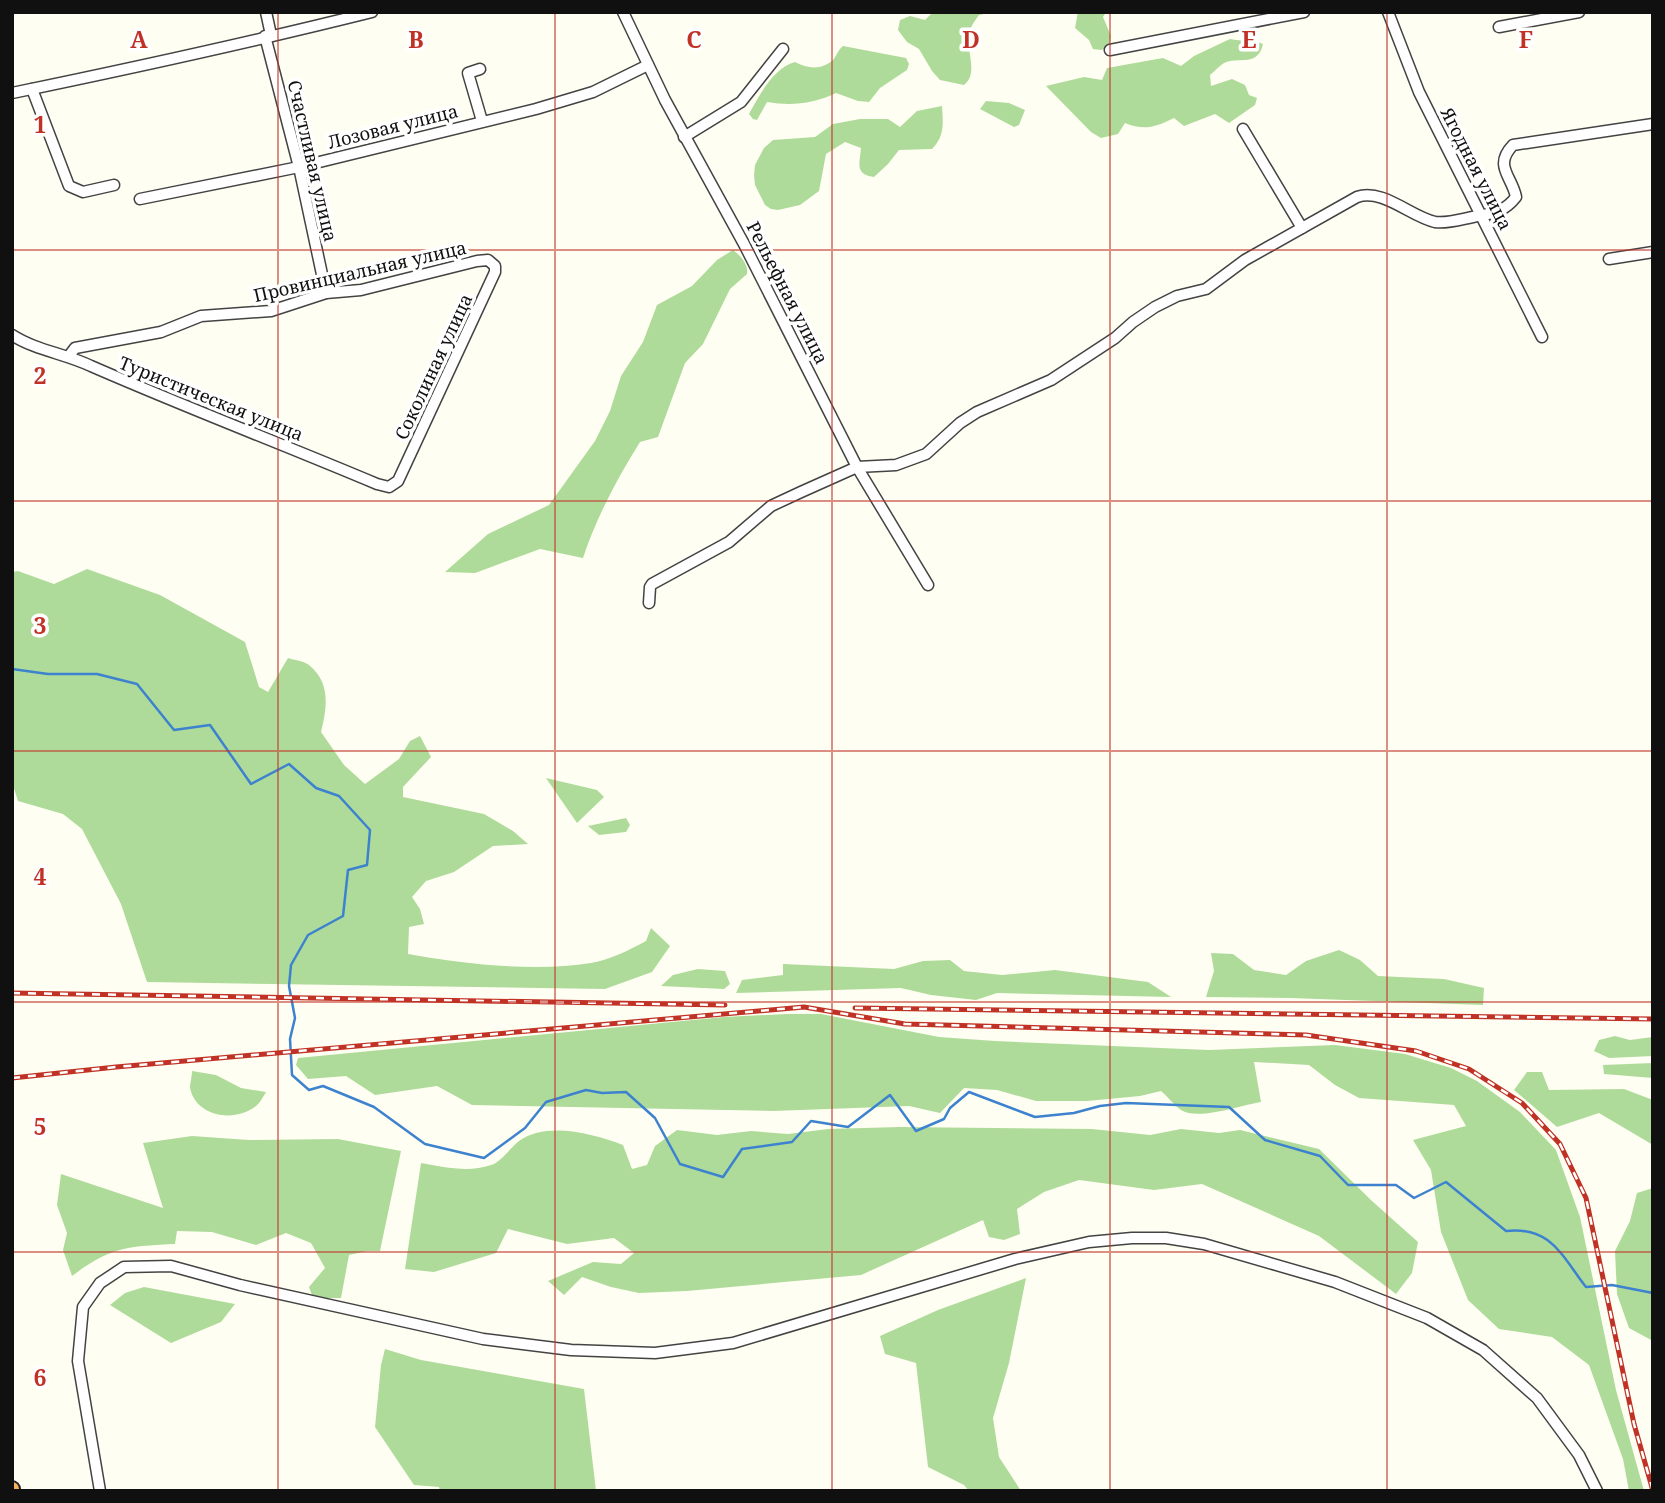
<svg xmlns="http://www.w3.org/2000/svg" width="1665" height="1503" font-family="'Noto Serif',serif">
  <rect width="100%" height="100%" fill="#fffef2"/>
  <g fill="#afdb9a">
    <path d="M933,12h61l-15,3c-5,7 -9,12 -10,21 -3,15 10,38 -5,49l-24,-5 -8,-9 -13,-22 -12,-7 -9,-12 2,-10 10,-4 15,4z"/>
    <path d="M1078,12h28l-3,5 8,19 -2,11 -8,3 -8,-1 -4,-9 -14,-12z"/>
    <path d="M1230,39c12,3 23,0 33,5 -5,24 -26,12 -39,19 -5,3 -10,9 -14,12l1,11 21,-7 13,6 4,10 8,3 -2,7 -26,18 -14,-9 -31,12 -10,-8c-18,9 -30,13 -49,5l-7,11 -17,4 -10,-6 -45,-46 38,-9 18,3 5,-12 56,-10 18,8 13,-10z"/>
    <path d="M843,46l63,12 3,6 -2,6 -27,18 -11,14 -11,-1 -22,-8c-23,11 -45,13 -69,9l-10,18 -4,-1 -4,-5c10,-18 24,-46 46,-52 13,7 27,8 38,-2 4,-5 5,-10 10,-14z"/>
    <path d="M986,101l23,2 16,7 -6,15 -5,2 -34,-18z"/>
    <path d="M942,106c1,17 3,30 -10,43l-33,1 -11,14 -14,13c-20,-3 -14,-14 -13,-29l-16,-6 -19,12 -7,37 -19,14 -22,5 -7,-1 -6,-4 -10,-20 -1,-10 1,-10 9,-17 9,-8 42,-3 18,-13 27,-5h28l12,8 17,-16z"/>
    <path d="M733,250c7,5 16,15 14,24l-17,15 -27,55 -18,19 -27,74 -18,5c-23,37 -43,74 -57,116l-43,-9 -65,24 -30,-1 43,-38 61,-29 46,-64 15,-30 11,-35 22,-34 14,-37 35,-19 25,-26z"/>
    <path d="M87,569l73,26 85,47 14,45 9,5 20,-34c6,2 16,3 21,7 22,18 18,43 12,67l23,33 21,19 34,-25 11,-18 10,-5 11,21 -28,30v10l81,17 29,17 15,13 -35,2 -39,26 -28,9 -14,16 8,12 4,15 -15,3 -1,27c54,10 128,18 183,9 19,-3 38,-13 55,-22l5,-13 19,18 -18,26 -47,17 -458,-7 -26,-78 -39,-75 -19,-15 -45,-13 -6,-19v-210l6,-1 36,13z"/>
    <path d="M546,778l51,12 7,7 -27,26z"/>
    <path d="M626,818l4,7 -4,7 -27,3 -11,-9z"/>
    <path d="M1339,950l21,10 18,16 66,3 40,9 -1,17 -192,-7 -85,-1 8,-26 -3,-18 22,1 21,16 32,5 20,-14z"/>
    <path d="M950,960l14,11 38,4 53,-5 93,12 23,15 -174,-4 -21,7 -45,-5 -30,-7 -165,5 6,-13 41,-5v-11l111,5 29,-8z"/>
    <path d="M698,969l27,2 5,13 -6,5 -63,-3 12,-11z"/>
    <path d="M787,1014h34l118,23 56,4 214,9 126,-5 70,9 46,14 26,13 43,31 36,38 24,67 36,173 28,101h-15l-6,-32 -34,-94 -37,-28 -53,-8 -31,-29 -27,-68 -10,-62 -18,-30 53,-14 -12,-21 -95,-7 -24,-13 -26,-20 -55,-3 7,40c-20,3 -63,19 -80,8 -7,-5 -13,-13 -20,-19l-21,5 -53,5h-51l-39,-11 -33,-2 -24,25 -31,-7 -136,5 -301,-6 -35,-19 -62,9 -29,-19 -38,3 -12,-14 2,-7 426,-41z"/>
    <path d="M1615,1036l15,4 23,-3v19l-44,2 -15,-7 5,-11z"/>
    <path d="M1653,1063v15l-49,-4 -1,-9z"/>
    <path d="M192,1071l24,4 25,13 25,4c-3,5 -6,11 -10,14 -21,17 -60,11 -66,-18 0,-4 2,-12 2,-17z"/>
    <path d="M1527,1072h15l7,18 75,-1 29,11v45l-54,-32 -42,14 -43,-37z"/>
    <path d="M900,1127l192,2 58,6 31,-6 38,4 21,-3 79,19 53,52 46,41 -6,31 -16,21 -77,-58 -117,-52 -48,6 -75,-10 -35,12 -27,17 3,25 -16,6 -15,-3 -6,-17 -122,55 -174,16 -48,2 -28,-6 -29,-10 -18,18 -16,-14 45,-19 28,2 13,-11 -20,-15 -47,6 -59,-15 -12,24 -62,19 -29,-3 16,-106c23,4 47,10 70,2 10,-3 19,-17 28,-24 29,-20 74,-7 104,4l9,24 15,-4 8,-19 22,-16 40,5 34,-4 37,3 40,-5z"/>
    <path d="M192,1136l57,4 89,-1 63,12 -21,100h-13l-18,4 -8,43h-28l-4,-11 16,-19 -14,-25 -25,-10 -30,12 -44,-13 -35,-1 -2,13c-46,2 -65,3 -103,32l-9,-26 4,-17 -10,-28 4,-31 102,34 -20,-65z"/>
    <path d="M1653,1188v153l-24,-13 -12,-34 -2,-43 15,-30 7,-28z"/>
    <path d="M1026,1278l-17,85 -16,55 6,39 22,34h-52l-5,-6 -36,-18 -12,-104 -31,-9 -5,-18 58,-26z"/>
    <path d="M144,1287l91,17 -14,18 -50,21 -61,-38 15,-12z"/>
    <path d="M385,1349l36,11 163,29 12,102h-156l-1,-4 -25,-2 -39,-58 6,-62z"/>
  </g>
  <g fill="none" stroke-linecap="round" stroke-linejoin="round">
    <path stroke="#3d82ce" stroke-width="2.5" d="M12,669l36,5h49l40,10 37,46 36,-5 41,59 38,-20 27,24 23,8 31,34 -3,35 -19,5 -5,46 -35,19 -17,30 -2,21 6,32 -5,21 2,36 17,15 14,-4 51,21 51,37 59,14 41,-30 21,-26 40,-12 16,3 24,-1 29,26 25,46 43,13 19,-28 50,-7 19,-21 37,6 42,-32 26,36 28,-12 6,-11 19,-16 66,25 39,-4 26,-7 26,-3 103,4 36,33 55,16 28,29h48l18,13 32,-16 60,49c45,-5 56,25 80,56l26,-2 41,8"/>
    <g stroke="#434343" stroke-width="13">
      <g id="minor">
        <path d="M266,12l5,23"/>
        <path d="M623,12l42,88 79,144 113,223 71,118"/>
        <path d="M1388,12l31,80 123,245"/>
        <path d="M1499,27l80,-15"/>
        <path d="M265,36l34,131 27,126"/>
        <path d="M1110,50l194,-38"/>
        <path d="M480,69l-12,4 14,48"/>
        <path d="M32,89l37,97 14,6 31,-7"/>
        <path d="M12,93c121,-25 240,-51 360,-81"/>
        <path d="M1243,129l59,99"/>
        <path d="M684,137l57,-35 42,-53"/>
        <path d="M140,199l159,-32 237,-58 57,-17 55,-27"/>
        <path d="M1609,259l44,-7"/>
        <path d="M12,335c23,15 54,19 79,31 94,41 191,78 286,118l12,3 9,-6 97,-209v-6l-7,-6 -11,1 -116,29 -35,3 -55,18 -70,5 -40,16 -86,16 -6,8"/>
        <path d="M649,603l1,-16 2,-3 77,-42 42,-36 30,-14 56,-25 39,-2 30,-11 34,-31 17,-11 74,-32 64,-42 18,-16 22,-15 22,-11 29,-7 39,-29 112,-63c26,-9 54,20 78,25 13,2 30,-4 43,-6 17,-3 27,-5 38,-19 -4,-21 -23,-31 -3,-52l140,-21"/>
        <path d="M100,1491l-22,-130 5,-54 17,-24 24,-16 47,-1 69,19 243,54 88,11 84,3 78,-10 282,-84 74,-17 43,-4h34l38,6 131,38 92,36 56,32 54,48 42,57 18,36"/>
      </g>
    </g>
    <g stroke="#212121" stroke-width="18">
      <path id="highway" d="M12,1489v2"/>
    </g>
    <use href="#minor" stroke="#fff" stroke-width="10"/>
    <use href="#highway" stroke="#f4b45b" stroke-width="14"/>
    <g stroke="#c13226" stroke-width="5">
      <g id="rail">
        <path d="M12,993l713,12"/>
        <path d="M855,1008l798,11"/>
        <path d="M12,1078l104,-11 688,-60 101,17 401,11 110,16 53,18 53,34 38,41 26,54 48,226 19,67"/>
      </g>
    </g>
    <use href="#rail" stroke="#fff" stroke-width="2.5" stroke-dasharray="8" stroke-linecap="butt"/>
  </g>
  <path fill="none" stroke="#c13226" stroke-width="2" stroke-opacity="0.55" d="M278,12v1479M555,12v1479M832,12v1479M1110,12v1479M1387,12v1479M12,250h1641M12,501h1641M12,751h1641M12,1002h1641M12,1252h1641"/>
  <g text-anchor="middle" stroke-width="7" stroke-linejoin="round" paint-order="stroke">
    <g font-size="18" fill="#101010" stroke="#fff">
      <text transform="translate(393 127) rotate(-14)" y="6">Лозовая улица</text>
      <text transform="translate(312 161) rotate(77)" y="6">Счастливая улица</text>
      <text transform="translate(1476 169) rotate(63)" y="6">Ягодная улица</text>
      <text transform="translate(360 272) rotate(-13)" y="6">Провинциальная улица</text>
      <text transform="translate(787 293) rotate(63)" y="6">Рельефная улица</text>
      <text transform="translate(434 367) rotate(-65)" y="6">Соколиная улица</text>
      <text transform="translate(211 399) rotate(22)" y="6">Туристическая улица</text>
    </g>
  </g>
  <g font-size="23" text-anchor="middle" font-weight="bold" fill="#c13226" stroke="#fff" stroke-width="7" stroke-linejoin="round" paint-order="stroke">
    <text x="139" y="48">A</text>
    <text x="416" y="48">B</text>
    <text x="694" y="48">C</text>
    <text x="971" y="48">D</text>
    <text x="1249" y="48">E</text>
    <text x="1526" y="48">F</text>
    <text x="40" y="133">1</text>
    <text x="40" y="384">2</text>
    <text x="40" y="634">3</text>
    <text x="40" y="885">4</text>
    <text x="40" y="1135">5</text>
    <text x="40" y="1386">6</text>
  </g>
  <rect width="1665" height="1503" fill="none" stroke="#101010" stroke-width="28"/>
</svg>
